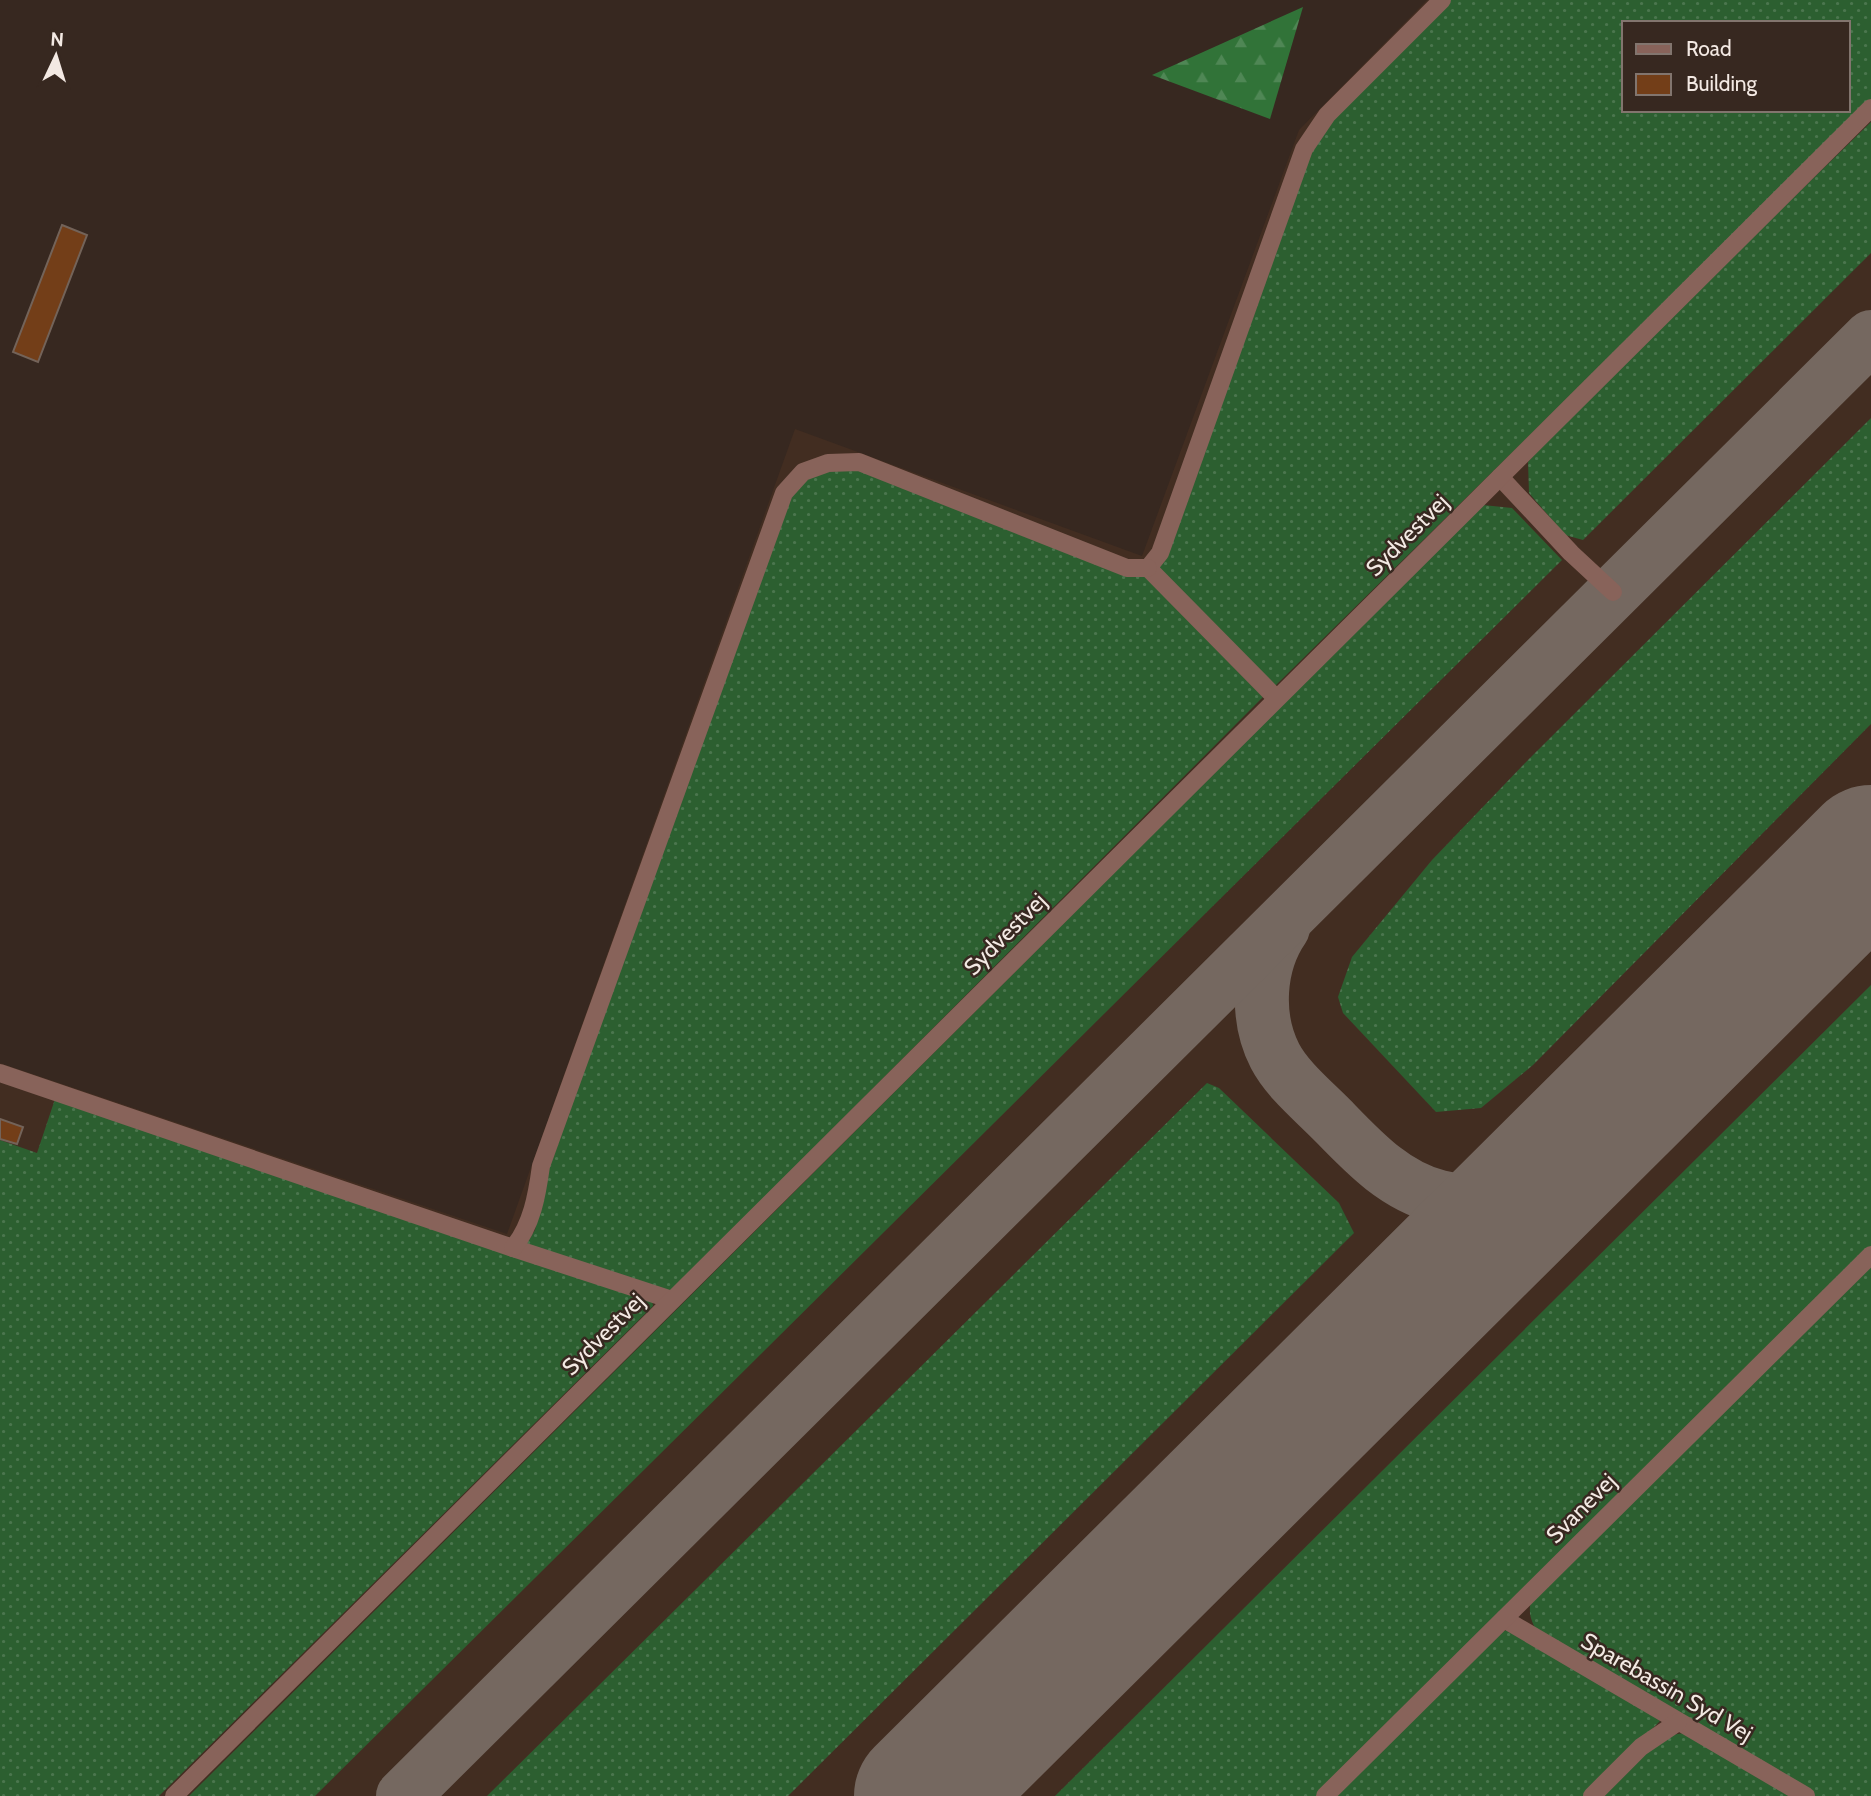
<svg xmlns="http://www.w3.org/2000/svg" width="1871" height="1796" font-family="Cabin,sans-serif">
  <defs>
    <pattern id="grass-dots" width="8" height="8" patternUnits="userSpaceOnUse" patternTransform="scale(1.75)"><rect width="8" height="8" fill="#2c5f30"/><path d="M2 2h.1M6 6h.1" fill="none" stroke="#4b764e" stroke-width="1.8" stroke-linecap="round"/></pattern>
    <pattern id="forest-firs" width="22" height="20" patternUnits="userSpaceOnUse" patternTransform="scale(1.75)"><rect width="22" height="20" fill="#317338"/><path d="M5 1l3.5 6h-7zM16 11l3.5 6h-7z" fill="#4f8755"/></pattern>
  </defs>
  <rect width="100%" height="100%" fill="#372820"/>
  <path fill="#422d21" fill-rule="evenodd" d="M1427,0h444v1796h-1871v-733l507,171 288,-805 347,127 157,-426zM1624,23h224v87h-224z"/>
  <g fill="url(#grass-dots)" fill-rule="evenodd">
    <path d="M1450,0h421v99l-597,588 -117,-119 149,-408 25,-43zM1624,23h224v87h-224z"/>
    <path d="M1871,122v131l-288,287 -18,-5 -36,-42 -1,-31 47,-52z"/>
    <path d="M1871,418v306l-338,341 -52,43 -45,4 -93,-99 -5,-16 14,-40 80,-97 97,-101z"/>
    <path d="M856,468l288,108 119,121 -595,597 -143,-48 10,-16 15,-69 238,-666 27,-22z"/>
    <path d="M1483,505l29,3 50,52 -1247,1236h-126z"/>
    <path d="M1871,985v262l-553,549h-263z"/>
    <path d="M1207,1083l12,5 120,115 15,30 -566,563h-301z"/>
    <path d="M55,1099l597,201 1,6 -494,490h-159v-656l37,13z"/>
    <path d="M1871,1264v532h-57l-275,-162c-8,-12 -11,-20 -8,-34z"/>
    <path d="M1511,1629l142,85 7,7 -74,75h-252l166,-164z"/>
    <path d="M1686,1733l108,63h-194c24,-25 49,-61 86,-63z"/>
  </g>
  <path fill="url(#forest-firs)" d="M1303,7l-33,112 -118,-44z"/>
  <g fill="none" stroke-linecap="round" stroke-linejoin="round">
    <g stroke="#756860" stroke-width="54">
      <path d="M1283,928c-25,36 -28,89 -8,128 13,25 41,47 61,68 30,31 60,62 103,73 34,9 66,-4 99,-12"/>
      <path d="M403,1796l1468,-1459"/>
    </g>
    <path stroke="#756860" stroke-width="138" d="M923,1796l948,-942"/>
  </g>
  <g fill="#733e18" stroke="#736359" stroke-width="2">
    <path d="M62,225l25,10 -49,127 -25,-10z"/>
    <path d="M0,1119l23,8 -6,17 -17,-5z"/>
  </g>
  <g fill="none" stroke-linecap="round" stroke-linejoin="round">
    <g stroke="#88635a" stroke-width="18">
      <path d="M1500,477l71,76 42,39"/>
      <path d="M1276,698l-128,-130 12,-15 144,-404 23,-34 115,-115"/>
      <path d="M0,1073l513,175 159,52"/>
      <path d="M513,1248c19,-23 24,-53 28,-82l243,-673 19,-21 25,-9 31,-1 268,106h21"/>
      <path d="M1504,1619l302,177"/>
      <path d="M174,1796l1697,-1688"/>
      <path d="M1325,1796l546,-541"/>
      <path d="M1592,1796l49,-49 37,-25"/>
    </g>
  </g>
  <g text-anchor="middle" stroke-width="5" stroke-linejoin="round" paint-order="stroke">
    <g font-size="23" fill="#f3e9e3" stroke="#372820">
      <text transform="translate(1407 535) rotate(-45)" y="8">Sydvestvej</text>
      <text transform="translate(1005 934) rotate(-45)" y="8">Sydvestvej</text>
      <text transform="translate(603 1334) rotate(-45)" y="8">Sydvestvej</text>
      <text transform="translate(1581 1508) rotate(-45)" y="8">Svanevej</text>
      <text transform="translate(1667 1687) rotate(30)" y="8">Sparebassin Syd Vej</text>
    </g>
  </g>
  <rect x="1622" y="21" width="228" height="91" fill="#372820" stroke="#82756e" stroke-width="2"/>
  <rect x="1636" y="44" width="35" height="10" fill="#88635a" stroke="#82756e" stroke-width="2"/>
  <text x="1686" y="56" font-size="21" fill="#f3e9e3">Road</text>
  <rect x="1636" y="74" width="35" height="21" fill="#733e18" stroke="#82756e" stroke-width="2"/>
  <text x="1686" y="91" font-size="21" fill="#f3e9e3">Building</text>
  <g transform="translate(56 56) rotate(4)" stroke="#372820" stroke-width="5" paint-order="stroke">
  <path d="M0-5L12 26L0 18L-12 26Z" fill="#f3e9e3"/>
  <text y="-10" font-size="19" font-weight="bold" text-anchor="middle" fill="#f3e9e3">N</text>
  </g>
</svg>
